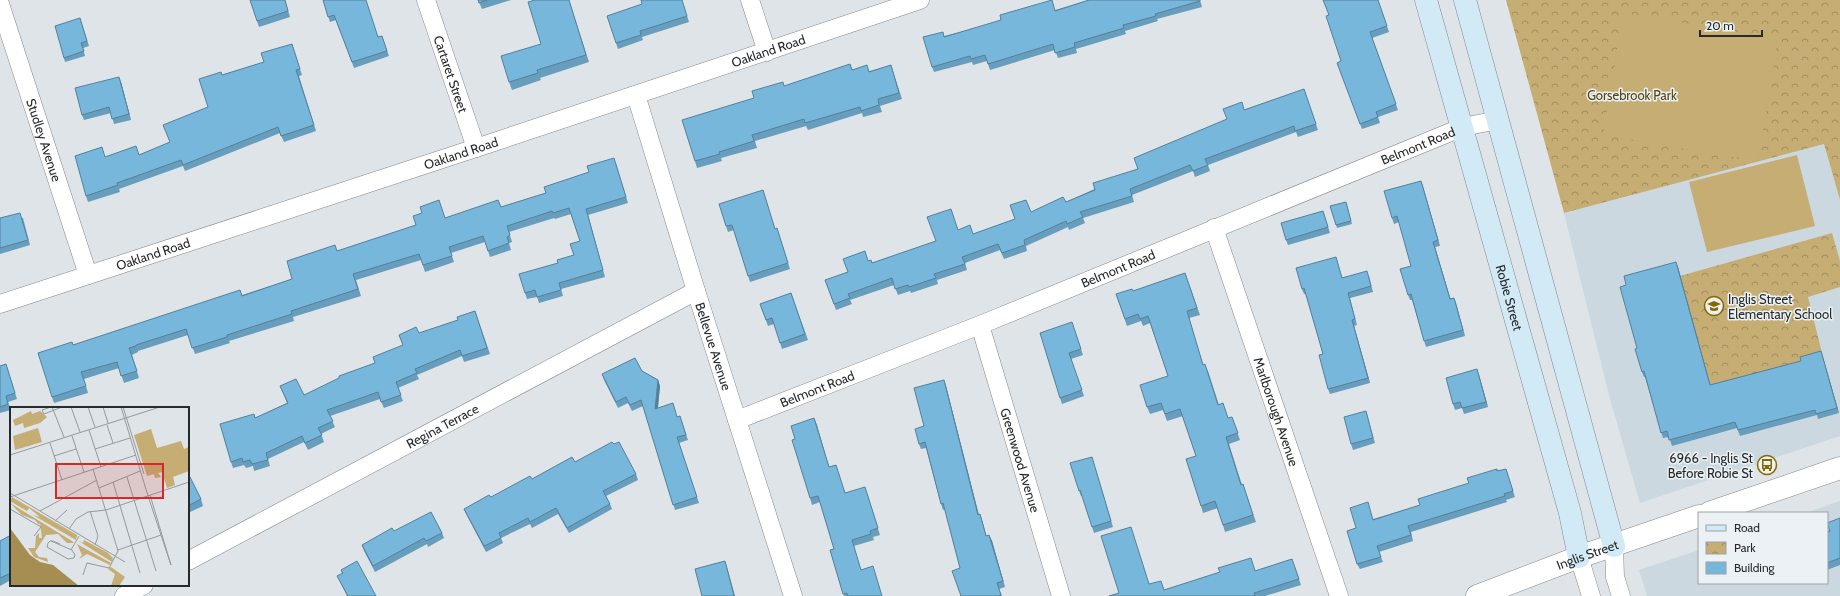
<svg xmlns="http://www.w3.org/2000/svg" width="1840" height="596" font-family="Cabin,sans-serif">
  <defs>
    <pattern id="park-crowns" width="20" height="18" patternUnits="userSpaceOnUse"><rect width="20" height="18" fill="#c5ad73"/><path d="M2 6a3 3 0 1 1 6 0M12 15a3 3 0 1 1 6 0" fill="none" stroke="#a08d5f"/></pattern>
  </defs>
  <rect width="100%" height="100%" fill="#dee4e7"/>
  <g fill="#cbd8e0">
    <path d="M1824,144l16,56v236l-200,67 -30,-104 -46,-186z"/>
    <path d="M1840,501v95h-193l-8,-26 60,-20v33h128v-70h-21z"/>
  </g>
  <g fill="url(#park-crowns)">
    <path d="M1506,0h334v200l-16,-56 -260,69z"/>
    <path d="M1832,233l8,28v26l-32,10 15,60 -21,6 -89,34 -33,-121z"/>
  </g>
  <g fill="#c5ad73">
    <path d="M1623,13l155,26 -20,122 -155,-26z"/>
    <path d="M1797,155l18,71 -108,26 -18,-70z"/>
  </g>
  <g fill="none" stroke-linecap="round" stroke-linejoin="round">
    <g stroke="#82878b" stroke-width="19">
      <g id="minor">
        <path id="s1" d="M426,0l50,148"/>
        <path d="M750,0l17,52"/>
        <path id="s2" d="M0,4l88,271"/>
        <path id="s3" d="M636,95l60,196 97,305"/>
        <path id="s4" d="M1214,228l125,368"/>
        <path id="s5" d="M0,304l476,-156 444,-148"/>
        <path id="s6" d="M980,325l81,271"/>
        <path id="s7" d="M737,420l243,-95 483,-198 35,-7"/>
        <path d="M1614,546l1,31 6,19"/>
        <path d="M1579,557l12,39"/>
        <path id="s8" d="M188,561l508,-270"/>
        <path d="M124,596l20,-11"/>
      </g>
    </g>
    <g stroke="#82878b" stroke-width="23">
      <g id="tertiary">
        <path d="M1709,513l131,-45"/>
        <path id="s9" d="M1477,596l102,-39 120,-41"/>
      </g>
    </g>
    <g stroke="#82878b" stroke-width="23">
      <g id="secondary">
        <path id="s10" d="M1426,0l144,513 9,44"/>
        <path d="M1465,0l149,546"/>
      </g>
    </g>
    <use href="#minor" stroke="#fff" stroke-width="18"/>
    <use href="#tertiary" stroke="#fff" stroke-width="22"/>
    <use href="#secondary" stroke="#d2e9f6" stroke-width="22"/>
  </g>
  <g fill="#679dbd">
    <path d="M250,0h35l5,17 -31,10z"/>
    <path d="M323,0l56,37 3,-1 7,20 -35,12 -18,-48 -6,2z"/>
    <path d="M478,0h33l-29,9z"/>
    <path d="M569,0l20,62 -49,16 1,2 -29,10 -3,-8 32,-38z"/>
    <path d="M682,0l7,22 -47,15 1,3 -25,9 -2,-6z"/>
    <path d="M1089,0h111l2,7 -45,12 1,2 -33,10 1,3 -50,15 1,4 -19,5 -3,-8 -65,20 -3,-9 -14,4 -1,-3 -38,10 -2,-5 12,-31 111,-26z"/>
    <path d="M1378,0l11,32 -17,6 26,72 -20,7 2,6 -18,6 -25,-66 4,-2 -12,-46z"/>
    <path d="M80,18l9,28 -6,2 2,8 -20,6 -1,-4z"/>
    <path d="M292,44l10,31 -3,1 17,55 -32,11 -4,-9 -95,38 -2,-5 -64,23 1,3 -32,10 -2,-6 19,-39 34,-2 31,-13 38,-35 14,-32 42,-13z"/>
    <path d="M850,64l2,5 18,2 21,-6 11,34 -22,7 2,6 -19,5 -1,-4 -54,17 -2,-4 -51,15 2,7 -36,10 1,3 -25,7 -2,-7 89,-75z"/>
    <path d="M121,82l10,38 -17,4 -3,-11 -27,7 -2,-5z"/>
    <path d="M1304,89l14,41 -20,7 -2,-5 -88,33 2,6 -15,6 -2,-6 -61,24 2,7 -51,16 2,5 -16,7 -1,-3 -42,19 1,5 -23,8 -4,-9 -35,13 2,7 -30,10 1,4 -27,9 -1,-2 -12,4 -4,-10 -44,15 2,4 -16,6 -11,-30 23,-8 21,-11 3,2 64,-22 22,-11 15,4 42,-15 16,-7 35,-10 72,-33 89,-50 17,-9z"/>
    <path d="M616,164l12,39 -40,12 17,62 -44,12 2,7 -24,7 -2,-6 -10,2 -2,-6 33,-30 16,-8 6,-14 -9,-27 -16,5 -1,-1 -45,14 3,10 -3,1 2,7 -21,7 -5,-15 -34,11 3,9 -29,10 -4,-12 -65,20 5,16 -68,21 1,4 -65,20 1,2 -35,11 -7,-19 -50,16v1l-6,3 7,23 -15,5 -5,-15 -35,11 4,14 -34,10 -2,-6 21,-52 169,-50 50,-16 45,-28 108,-33 56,-11 45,-14z"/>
    <path d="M1421,181l19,65 -5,1 15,51h4l11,38 -39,11 -14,-47h-2l-2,-5 3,-29 -12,-44 -5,2 -2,-6z"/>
    <path d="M763,190l12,39 2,-1 13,41 -40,13 -16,-52 -6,2 -2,-6z"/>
    <path d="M1346,202l6,22 -15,4 -7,-22z"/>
    <path d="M1323,211l7,22 -42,12 -2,-5z"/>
    <path d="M0,218h23l7,27 -30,9z"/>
    <path d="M1336,257l6,20 27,-1 4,16 -23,6 7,27 -3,1 16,57 -40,11 -2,-5 -5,-35 -17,-60h-2l-2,-5z"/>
    <path d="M1678,267l32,118 91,-24 20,-10 18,62 -21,6 -1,-4 -77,21 -3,-8 -65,18 -3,-9 -6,1 -18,-61h-1l-2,-5z"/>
    <path d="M1185,273l15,42 -11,3 14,47 5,6 11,34 9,13 4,-1 8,23 -11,4 13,41 1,-1 13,38 -31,10 -7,-24 -15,5 -2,-7 -5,-50 -13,-40 -16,5 -4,-11 -13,4 -3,-7 21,-31 -18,-53 -7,3 -2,-5 -14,5 -11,-32 17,-3z"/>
    <path d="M791,293l17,47 -26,9 -8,-25 -6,2 -8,-22z"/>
    <path d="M475,311l15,43 -26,8 -2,-6 -45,19 2,4 -21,9 5,13 -19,7 -4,-9 -50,17 5,11 -14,7 3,8 -16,8 -4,-8 -36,17 2,7 -16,5 -1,-5 -7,2 -2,-3 -11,3 -2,-6 24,-44 32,-15 -7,-17 24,9 71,-32 28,-18 -4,-10 20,-2 39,-13z"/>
    <path d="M1072,322l11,33 -12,4 13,37 -22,8 -2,-6z"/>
    <path d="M6,364l11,35 -9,3 3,8 -11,3v-47z"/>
    <path d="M642,371l16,9 2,6 -2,22 20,9 2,-1 8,24 -9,3 20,60 -24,7 -32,-104 -11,5 -4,-8 -10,5 -14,-28 -2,-6z"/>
    <path d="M1479,375l9,32 -24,7 -2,-6 -7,2 -2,-6z"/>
    <path d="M944,380l2,6 33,129 1,-1 2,6 4,16 3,-1 3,6 13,46 -6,2 3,7h-41l-1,-28 -15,-59 -2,1 -2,-6 -15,-56 -5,1 -2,-5 5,-18z"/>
    <path d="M1366,411l9,32 -22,7 -2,-6z"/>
    <path d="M814,418l15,49 7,-2 9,28h22l13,42 -7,2 1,3 -20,6 7,24 14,3 7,23h-38l-14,-46 4,-1 -14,-47 -8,3 -2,-7 -15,-59z"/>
    <path d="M1092,457l21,70 -19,6 -12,-37h-1l-2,-5z"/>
    <path d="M575,462l61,12 2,6 -32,16 4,8 2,5 -43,24 -11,-19 -26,14 -2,-4 -29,14 2,5 -17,9 -20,-38 -2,-5z"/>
    <path d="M1506,469l9,28 -9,3 1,2 -96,30 2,9 -34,11 4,10 -23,7 -3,-5 -1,-36 17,-9 47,-14 77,-34z"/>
    <path d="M188,478l13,21 2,7 -15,7z"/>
    <path d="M1840,518v47l-13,5v-38l3,-1z"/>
    <path d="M394,531l48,2 2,5 -16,9 -1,-3 -52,28 -11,-21 -2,-6z"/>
    <path d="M11,535v45l-11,6v-45z"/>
    <path d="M1292,559l9,26 -36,11h-156l40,-12 15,6 91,-19z"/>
    <path d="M341,570l35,26h-29l-10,-20 5,-2z"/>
  </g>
  <g fill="#54809a">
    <path d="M119,77l2,5 10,38 -2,-6z"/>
    <path d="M1421,181l2,5 17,60 -2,-6z"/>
    <path d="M586,209l2,6 17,62 -2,-7z"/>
    <path d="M1433,242l2,5 17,57 -2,-5z"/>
    <path d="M1676,262l2,5 34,124 -2,-6z"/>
    <path d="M1454,298l2,5 9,33 -2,-6z"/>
    <path d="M1352,320l2,6 16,57 -2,-5z"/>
    <path d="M1821,351l2,6 16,56 -2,-5z"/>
    <path d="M1477,369l2,6 9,32 -2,-5z"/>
    <path d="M658,380l2,6 -3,29 -2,-6z"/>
    <path d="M944,380l2,6 34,134 -2,-5z"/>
    <path d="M814,418l3,7 14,49 -2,-7z"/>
    <path d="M980,514l2,6 6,22 -2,-6z"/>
    <path d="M989,535l3,6 13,46 -2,-6z"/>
    <path d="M725,561l2,6 8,29h-1z"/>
  </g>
  <g fill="#78b7dc" stroke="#54809a">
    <path d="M250,0h35l3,11 -31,10z"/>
    <path d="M323,0h43l12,37 4,-1 5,15 -35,11 -18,-47 -6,2z"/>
    <path d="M478,0h9l-8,3z"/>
    <path d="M535,0h34l17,55 -49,15 1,3 -29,9 -8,-26 40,-12 -13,-42z"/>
    <path d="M641,0h41l5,16 -47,15 1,4 -25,8 -9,-27 35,-12z"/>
    <path d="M1052,0l3,11 34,-11h111v1l-45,13 1,2 -33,9 1,3 -50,15 1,4 -20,6 -2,-9 -65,20 -3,-9 -14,4 -1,-3 -38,11 -9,-30 20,-5 1,5 57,-17 -1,-5z"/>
    <path d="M1323,0h55l9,26 -17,6 26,72 -20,8 2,5 -18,7 -23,-61 4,-2 -15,-45 3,-1z"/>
    <path d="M80,18l7,23 -6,2 3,8 -20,7 -9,-32z"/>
    <path d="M292,44l8,25 -4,1 18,55 -33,11 -3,-9 -95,38 -2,-5 -64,23 1,2 -32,11 -11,-40 27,-9 3,10 31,-11 3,9 31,-13 -7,-17 45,-18 -9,-28 22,-7 1,3 42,-13 -3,-9z"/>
    <path d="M850,64l2,6 15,-5 2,7 22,-7 8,28 -21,6 1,6 -18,6 -1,-4 -55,16 -1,-4 -52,16 2,6 -35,11 1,2 -25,7 -13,-41 72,-22 -2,-7 31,-9 1,4z"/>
    <path d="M119,77l10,37 -17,5 -3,-12 -27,8 -7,-27z"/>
    <path d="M1304,89l12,35 -21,7 -1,-5 -89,33 3,6 -15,6 -3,-6 -60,24 2,7 -52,16 3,5 -16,7 -1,-3 -42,19 1,5 -23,8 -4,-9 -36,13 3,7 -31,10 2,4 -27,9 -1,-2 -13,4 -3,-11 -44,16 2,4 -16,6 -9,-24 23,-8 -5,-13 22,-8 3,10 3,-1 1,3 64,-22 -9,-24 24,-8 7,21 12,-5 3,9 42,-15 -5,-14 16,-5 5,12 32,-15 3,5 29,-12 -2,-7 45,-14 -4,-11 93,-39 -4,-10 19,-7 2,8z"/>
    <path d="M614,158l12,39 -40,12 17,61 -44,13 2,7 -24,7 -2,-7 -10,3 -6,-19 39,-11 -1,-3 17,-5 -4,-11 10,-3 -11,-33 -16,5 -1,-2 -45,15 3,9 -3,2 2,6 -21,8 -5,-15 -34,11 3,9 -29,9 -4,-11 -66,20 5,15 -67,22 1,3 -65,21v2l-35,11 -6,-19 -50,16v1l-7,2 8,23 -16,5 -4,-14 -36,10 5,14 -34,11 -14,-44 34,-11 1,3 167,-55 2,6 50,-17 -5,-18 48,-16 2,6 79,-26 -3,-9 9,-3 -2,-6 19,-7 6,18 53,-18 3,7 45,-14 -2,-6 45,-15 -2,-6z"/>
    <path d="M1421,181l17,59 -5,2 17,57 4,-1 9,32 -39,11 -13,-47 -3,1 -8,-26 11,-3 -14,-50 -5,2 -8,-27z"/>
    <path d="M763,190l12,39 2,-1 11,35 -40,13 -16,-51 -6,1 -7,-22z"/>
    <path d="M1346,202l5,19 -15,4 -6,-19z"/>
    <path d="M1323,211l5,16 -42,13 -5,-17z"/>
    <path d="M20,213l8,27 -28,8v-30z"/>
    <path d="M1336,257l6,21 25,-7 4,15 -23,7 7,26 -3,1 16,58 -40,11 -9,-34 4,-1 -19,-66 -2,1 -6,-21z"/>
    <path d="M1676,262l34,123 91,-24 -1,-4 21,-6 16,57 -21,6 -1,-4 -77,20 -3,-8 -66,18 -2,-9 -6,2 -17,-62 -2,1 -7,-23 2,-1 -17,-61 6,-2 -2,-9z"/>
    <path d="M1185,273l12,35 -10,3 16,54 2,-1 13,41 5,-2 5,15 4,-1 6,16 -12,4 15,48 2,-1 10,31 -30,10 -8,-24 -14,5 -15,-47 10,-3 -16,-47 -15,5 -4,-11 -14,4 -7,-22 28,-9 -20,-60 -8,3 -2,-5 -13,5 -9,-25 16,-5 1,2z"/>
    <path d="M791,293l14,41 -25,9 -8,-25 -6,2 -6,-16z"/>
    <path d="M475,311l12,37 -25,8 -2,-6 -45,19 2,4 -21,9 5,13 -20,7 -3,-10 -51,18 6,11 -15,7 4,7 -17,8 -3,-7 -36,17 2,7 -16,4 -2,-4 -7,2 -1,-4 -11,4 -11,-38 34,-10 1,4 33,-15 -8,-17 16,-7 8,16 35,-17v-2l36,-13 -2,-6 30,-12 -4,-10 17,-8 3,6 39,-13 -1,-3z"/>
    <path d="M1072,322l9,27 -12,4 13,37 -22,8 -20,-65z"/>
    <path d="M635,358l7,13 16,9 -3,29 18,-6 4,14 3,-1 6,19 -9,2 20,60 -24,8 -32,-105 -11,5 -4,-8 -10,5 -14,-28z"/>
    <path d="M6,364l9,29 -9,3 2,8 -8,3v-41z"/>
    <path d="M1477,369l9,33 -24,6 -2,-6 -7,2 -7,-26z"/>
    <path d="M944,380l34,135 2,-1 6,22 3,-1 14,46 -6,2 4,12 -3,1h-37l-9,-25 8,-3 -17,-65 -2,1 -16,-62 -6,2 -4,-15 9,-3 -10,-38z"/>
    <path d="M1366,411l7,27 -22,6 -7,-27z"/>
    <path d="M814,418l15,49 7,-2 9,28 20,-6 13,41 -8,3 1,3 -19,6 9,30 12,-4 9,30h-34l-1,-3 -4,1 -13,-44 4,-1 -16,-53 -8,2 -18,-58 3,-1 -4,-13z"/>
    <path d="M612,442l2,2 5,-2 17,32 -33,17 7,13 -43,24 -11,-20 -26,14 -2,-4 -29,15 2,5 -17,8 -20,-37 25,-14 2,2 39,-21 2,3 40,-22 3,5z"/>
    <path d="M1092,457l19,64 -19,6 -12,-37 -1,1 -9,-28z"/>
    <path d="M1497,469v2l9,-2 7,22 -9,3 1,2 -97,30 3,9 -34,11 4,11 -24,7 -10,-33 9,-3 -6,-20 18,-6 5,18 47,-15 -2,-6 51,-16 -2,-5z"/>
    <path d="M190,477l11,22 -13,7v-28z"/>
    <path d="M431,512l11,21 -16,8 -2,-3 -51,28 -11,-21 30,-17 2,3z"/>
    <path d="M1840,518v40l-13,5v-31l3,-1 -3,-8z"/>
    <path d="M1131,527l18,57 12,-3 3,9 56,-18 -2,-4 33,-10 4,13 37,-12 7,20 -45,14 1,3h-146l10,-3 -18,-57z"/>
    <path d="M11,535v38l-11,5v-37z"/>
    <path d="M357,561l19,35h-28l-11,-20 6,-3 -2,-3z"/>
    <path d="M725,561l9,35h-32l-7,-27z"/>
  </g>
  <defs>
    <g id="school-ring" transform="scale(1)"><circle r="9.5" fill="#ebf1f5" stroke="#866802" stroke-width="1.5"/><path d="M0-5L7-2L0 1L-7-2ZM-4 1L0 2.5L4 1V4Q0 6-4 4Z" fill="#866802"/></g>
    <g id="bus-ring" transform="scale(1)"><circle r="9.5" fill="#ebf1f5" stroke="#866802" stroke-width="1.5"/><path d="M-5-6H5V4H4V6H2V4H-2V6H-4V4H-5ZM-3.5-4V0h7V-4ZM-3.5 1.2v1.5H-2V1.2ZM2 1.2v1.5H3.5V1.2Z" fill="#866802"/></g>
  </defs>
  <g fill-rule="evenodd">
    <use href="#school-ring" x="1714" y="306"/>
    <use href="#bus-ring" x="1767" y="465"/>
  </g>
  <g text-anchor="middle" stroke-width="3" stroke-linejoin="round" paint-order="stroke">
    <g font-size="13" fill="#272a2b" stroke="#ebf1f5">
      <text dy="5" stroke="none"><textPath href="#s5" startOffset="809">Oakland Road</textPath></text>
      <text dy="5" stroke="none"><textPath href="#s1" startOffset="78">Cartaret Street</textPath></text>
      <text dy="5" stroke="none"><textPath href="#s2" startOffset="143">Studley Avenue</textPath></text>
      <text dy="5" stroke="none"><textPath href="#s7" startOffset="734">Belmont Road</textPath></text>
      <text dy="5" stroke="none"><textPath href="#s5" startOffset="485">Oakland Road</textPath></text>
      <text dy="5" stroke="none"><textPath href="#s5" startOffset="161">Oakland Road</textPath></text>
      <text dy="5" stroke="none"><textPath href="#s7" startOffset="410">Belmont Road</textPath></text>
      <text dy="5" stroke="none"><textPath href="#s10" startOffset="309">Robie Street</textPath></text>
      <text dy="5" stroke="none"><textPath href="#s3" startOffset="263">Bellevue Avenue</textPath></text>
      <text dy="5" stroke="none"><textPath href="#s7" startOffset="86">Belmont Road</textPath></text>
      <text dy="5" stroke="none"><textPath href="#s4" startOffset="194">Marlborough Avenue</textPath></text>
      <text dy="5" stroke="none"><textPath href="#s8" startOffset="288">Regina Terrace</textPath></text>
      <text dy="5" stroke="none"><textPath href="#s6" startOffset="141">Greenwood Avenue</textPath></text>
      <text dy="5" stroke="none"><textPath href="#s9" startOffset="118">Inglis Street</textPath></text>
    </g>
    <g font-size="13" fill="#544313" stroke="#ebf1f5">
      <text x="1632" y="100">Gorsebrook Park</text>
    </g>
    <g font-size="13" fill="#272a2b" stroke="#ebf1f5" text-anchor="start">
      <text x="1728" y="304">Inglis Street<tspan x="1728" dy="15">Elementary School</tspan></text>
      <text x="1753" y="463" text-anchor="end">6966 - Inglis St<tspan x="1753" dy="15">Before Robie St</tspan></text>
    </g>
  </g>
  <g transform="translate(10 407)">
    <rect width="179" height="179" fill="#dee4e7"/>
    <path d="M2,90l65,38 -1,5 -43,-25 7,2 -11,-9 -2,3 -17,-10zM0,96l62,38 2,2h-7l-9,-9 -12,1 -11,17 4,5 8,1 1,4 -14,-5 -6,-9h7l1,-12 3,-3v5h3l-2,-15 -1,2 -4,-5 -13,-5zM67,133l6,3 1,-3 24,13 5,5 -1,4zM67,137l34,19 -1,2 -23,-11 -8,5 3,-4z" fill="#c5ad73"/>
    <path d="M21,4l1,3 8,-3 7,6 -7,6 -16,5 -1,-5 -8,3 -2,-6zM141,22l6,19 24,-7 3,8 5,-2v24l-16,6 2,8 -8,3 -5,-16 -15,4 -13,-41zM101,160l14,10 -6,9h-8l4,-12 -7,-5z" fill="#c5ad73"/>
    <path d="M28,21l4,14 -27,8 -2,-14zM144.5 48a5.5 5.5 0 1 1 11 0a5.5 5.5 0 1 1-11 0ZM179,52v11l-13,4 -3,-10zM140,57l9,2 -1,7 3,4 -6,1 -1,-4 4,-1 -9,-2z" fill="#c5ad73"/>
    <path d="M0,121l20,27 10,7 13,3 26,21h-69z" fill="#a68e53"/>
    <path fill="none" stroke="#959a9c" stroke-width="1" d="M41,0l-9,3 2,4 18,-7M42,0l12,30M61,0l9,25M78,0l7,20M93,0l5,16M111,0l27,89M113,0l21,67M97,18l6,18M79,23l12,37M62,29l12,36M40,36l12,37M85,42l35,-11M0,48l150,-48M44,49l22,-7M117,70l29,94M103,75l27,91M89,81l41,-17M0,86l115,69M138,89l23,69 -21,-70M0,90l126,-42M0,102l31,18 -7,9M30,104l57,-31M80,104l8,25 -3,9M45,114l12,-11M59,122l7,-10 12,-7 18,-2 83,-28M41,134l21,9 3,5 -1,3 -6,1 -21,-12 1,-4 2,-2h3l7,3M61,143l8,-14M108,143l43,-15M73,168l4,-12 22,5 9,-17 -25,-82"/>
    <path fill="#d62828" fill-opacity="0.15" stroke="#d62828" stroke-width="2" d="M46,57h107v34h-107z"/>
    <rect width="179" height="179" fill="none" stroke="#272a2b" stroke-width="2"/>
  </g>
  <rect x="1698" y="512" width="130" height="72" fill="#ebf1f5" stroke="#9da1a4"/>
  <rect x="1706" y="525" width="20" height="6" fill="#d2e9f6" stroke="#9da1a4"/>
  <text x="1734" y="532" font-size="12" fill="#272a2b">Road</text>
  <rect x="1706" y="542" width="20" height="12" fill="url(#park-crowns)" stroke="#9da1a4"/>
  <text x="1734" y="552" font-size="12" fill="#272a2b">Park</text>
  <rect x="1706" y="562" width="20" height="12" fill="#78b7dc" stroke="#9da1a4"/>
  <text x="1734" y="572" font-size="12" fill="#272a2b">Building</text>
  <path d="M1700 30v6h62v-6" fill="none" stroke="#272a2b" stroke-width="2"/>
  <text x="1706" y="30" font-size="12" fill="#272a2b" stroke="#ebf1f5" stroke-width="3" paint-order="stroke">20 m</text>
</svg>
